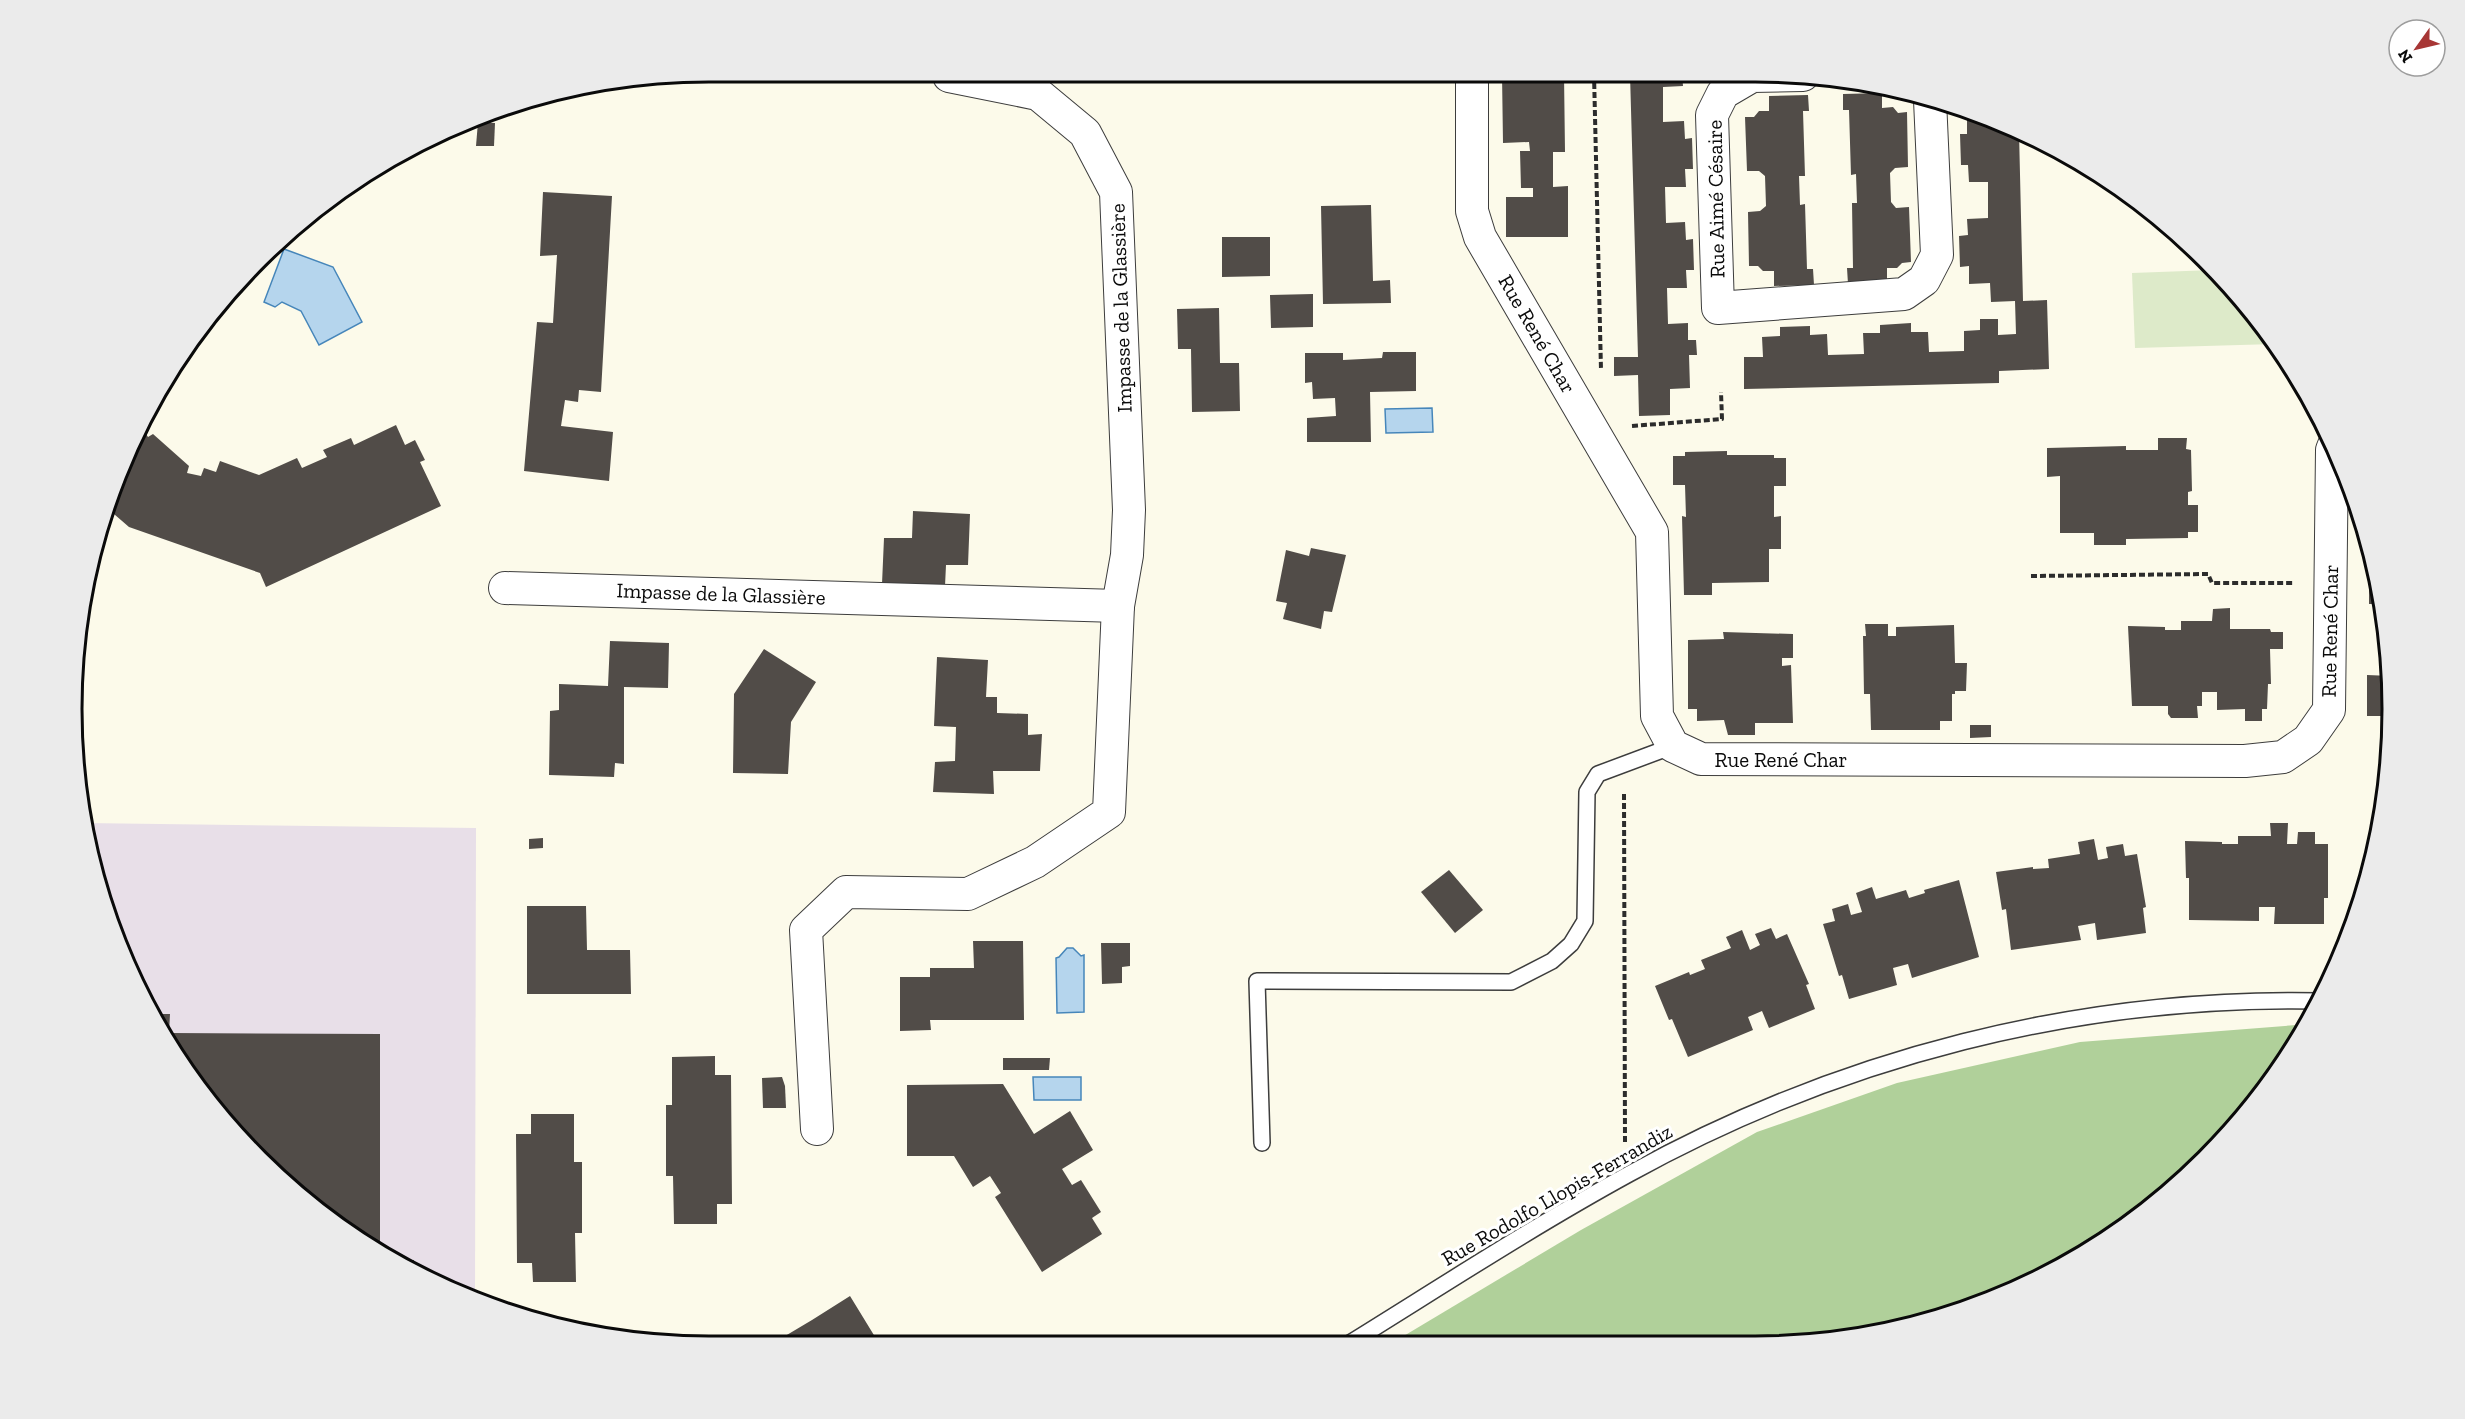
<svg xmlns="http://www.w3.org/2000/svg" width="2465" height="1419" font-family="'Zilla Slab',serif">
  <rect width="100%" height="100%" fill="#fcfaea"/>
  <path fill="#e8dfe8" d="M83,823l393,5 -1,469 -85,-36 -101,-72 -59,-59 -72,-101 -38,-76z"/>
  <path fill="#b0d09a" d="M2309,1024l-102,136 -98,80 -148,73 -123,29 -446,1 189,-113 176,-98 140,-49 183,-41z"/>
  <path fill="#ddeac9" d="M2213,270l48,52 14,22 -140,4 -3,-75z"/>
  <g fill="#b5d5ed" stroke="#4686ba" stroke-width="1.5">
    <path d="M284,249l49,18 29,55 -43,23 -18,-34 -19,-9 -7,5 -11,-5z"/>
    <path d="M1432,408l1,24 -47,1 -1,-24z"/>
    <path d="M1067,948h6l8,8 3,-1v57l-27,1 -1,-55 3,-1z"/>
    <path d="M1033,1077h48v23h-47z"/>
  </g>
  <g fill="#514c48">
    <path d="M1502,74h62l1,78h-12v35l15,-1v51h-62v-40h27v-9h-12l-1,-37h10l-1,-9 -26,1z"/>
    <path d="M1630,74h52l1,12 -20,1v35l21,-1 1,18 7,-1 1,31h-8l1,18h-21l1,36 19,-1 1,18 7,-1 1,31h-8l1,18h-20l1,36 20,-1v17h8l1,15h-8l1,33 -20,1v26l-31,1 -1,-41 -24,1v-19h24z"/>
    <path d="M1882,93v15l11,-1 5,6 9,-1 1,55 -13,1 -5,5 1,29 5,6 13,-1 2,55 -9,1 -5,5h-10v15l-39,1 -1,-16h6l-1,-65h5l-1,-29 -5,1 -2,-65h-6v-16z"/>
    <path d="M1808,95l1,16h-6l2,65h-6l1,29 5,-1 2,65h6l1,16 -40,1v-15h-11l-5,-5h-9l-1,-54 12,-1 6,-5 -1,-30 -6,-5h-12l-2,-54h9l5,-6h10v-15z"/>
    <path d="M1967,117h17l35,15 4,169 24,-1 2,69 -50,2v12l-255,6v-32h19l-1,-20 18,-1v-9l30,-1v9l17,-1 1,21 36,-1 -1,-21h17v-8l31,-2v9h17l1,20 35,-1v-20l16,-1v-11h18v16l18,-1 -1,-33 -24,1 -1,-19 -21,1v-18l-9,1 -1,-31 9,-1 -1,-16 21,-1v-36h-19l-1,-17h-7l-1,-31h7z"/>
    <path d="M478,122l17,1 -1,23h-18z"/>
    <path d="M543,192l69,4 -11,196 -22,-2 -1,12 -13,-2 -4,26 52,6 -4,49 -85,-10 13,-149 16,1 4,-68 -17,1z"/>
    <path d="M1371,205l2,76 17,-1 1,23 -68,1 -2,-98z"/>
    <path d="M1222,237h48v39l-48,1z"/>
    <path d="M1313,294v33l-42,1 -1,-33z"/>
    <path d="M1219,308l1,55h19l1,48 -48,1 -1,-63h-13l-1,-40z"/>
    <path d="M1383,352h33v39l-46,1 1,50h-64v-24l29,-2 -1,-18 -22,1 -1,-17 -7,1v-30h38v7l39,-2z"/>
    <path d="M148,411l4,8 -12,6 8,12 5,-3 36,32 -2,7 14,3 3,-8 12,4 4,-11 39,14 38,-17 5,10 25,-11 -4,-7 28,-12 3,7 42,-20 9,20 10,-5 10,20 -5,2 21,44 -175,81 -6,-14 -131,-46 -22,-19 31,-80z"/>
    <path d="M2158,438h29l-1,11 5,1 1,41 -4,1v13h10v27h-10v6l-62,1v6h-32v-12h-34v-57l-13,1v-29l79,-2v4h32z"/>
    <path d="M1727,451v4h47v3h12v28h-12v31l7,-1v33h-12v33l-57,1v12h-28l-2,-79 4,1 -1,-32h-12v-29h12v-4z"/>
    <path d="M913,511l57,3 -2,51h-22l-1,21 -63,-2 2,-46h28z"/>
    <path d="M1311,548l35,7 -14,57 -8,-1 -3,18 -38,-10 4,-16 -11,-2 10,-51 23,6z"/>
    <path d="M2369,563h5l7,41h-12z"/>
    <path d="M2230,608v21h40l1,3h12v17h-13l1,35h-3l-1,25h-5v12h-17v-12l-28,1v-18h-15v14h-5l1,12h-27l-3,-4v-8h-36l-4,-80 37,1v3h16v-9h31l1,-12z"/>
    <path d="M1865,624h23v12h8v-9l58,-2 1,38h12l-1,28h-11v3h-3v27h-12v9h-69l-1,-36h-6l-1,-58h3z"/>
    <path d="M1723,632l70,2v24h-11v8l9,-1 2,58h-38v12h-27l-4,-15 -27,1v-12h-9v-69l36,-1z"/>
    <path d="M610,641l59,2 -1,45 -44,-1v77l-9,-1 -1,14 -65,-2 1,-64 9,-1v-26l49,2z"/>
    <path d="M764,649l52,33 -25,40 -3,52 -55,-1 1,-79z"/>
    <path d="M937,657l51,3 -2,37h11v16l31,1v21l14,-1 -2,37h-47l1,23 -61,-2 2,-30 20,-1 1,-34 -22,-1z"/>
    <path d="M2367,675l24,1 -1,40h-23z"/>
    <path d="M1970,725h21v12l-21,1z"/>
    <path d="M74,739l10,9 -10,11 -1,-8z"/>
    <path d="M2270,823h18l-1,21h10l1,-12h17v12h13v54h-4v26h-50l1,-17h-16v14l-70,-1v-42h-3l-1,-37 37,1v2h16v-8h33z"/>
    <path d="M543,838v10l-14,1v-10z"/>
    <path d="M2094,839l4,21 10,-2 -2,-11 17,-3 2,12 12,-2 9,53 -3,1 3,25 -49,7 -2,-17 -17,3 3,14 -70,10 -5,-41 -4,1 -6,-38 37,-5v2l16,-1 -1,-9 32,-5 -2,-12z"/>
    <path d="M1449,870l34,40 -28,23 -34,-41z"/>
    <path d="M1959,880l20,77 -67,21 -4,-14 -15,4 4,17 -48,14 -7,-24 -3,1 -16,-52 12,-3 -3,-12 16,-5 3,11 11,-3 -6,-19 16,-6 4,12 30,-9 3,8 16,-5 -1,-3z"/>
    <path d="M527,906h59l1,44h43l1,44h-104z"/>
    <path d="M1771,928l5,11 11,-5 22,50 -3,1 9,24 -46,19 -7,-17 -14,6 5,13 -65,27 -16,-38 -3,1 -14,-34 34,-14 1,3 15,-6 -4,-9 30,-12 -5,-11 16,-7 8,20 10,-5 -5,-11z"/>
    <path d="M973,941h50l1,79h-94l1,10 -31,1v-54h30v-9h44z"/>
    <path d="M1101,943h29v23l-8,1v16l-20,1z"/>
    <path d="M150,1014h20l-1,19 211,1v220l-91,-65 -59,-59 -72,-101z"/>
    <path d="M715,1056v19h16l1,129h-15v20h-43l-1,-48h-7v-71h6v-48z"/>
    <path d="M1003,1058h47l-1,12h-46z"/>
    <path d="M782,1077l3,9 1,22h-23l-1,-30z"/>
    <path d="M1003,1084l31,50 36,-23 23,39 -31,19 10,16 9,-5 20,32 -9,6 10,16 -60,38 -47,-75 6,-4 -11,-17 -17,11 -19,-31h-47v-71z"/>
    <path d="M531,1114h43v48h8v71h-7l1,49h-43l-1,-19h-15l-1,-129h15z"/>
    <path d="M387,1259l27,1v11l-24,-10z"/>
    <path d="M850,1296l30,49h-110l42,-25z"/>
  </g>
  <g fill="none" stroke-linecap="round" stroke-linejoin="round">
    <g stroke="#3d3d3d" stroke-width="18">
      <g id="lane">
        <path d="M1262,1143l-5,-162 254,1 41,-21 19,-17 14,-23 2,-129 11,-18 75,-28"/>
        <path d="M1350,1343c92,-57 184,-117 279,-169 212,-117 449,-178 691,-173"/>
      </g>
    </g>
    <g stroke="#3d3d3d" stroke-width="34">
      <g id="street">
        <path d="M1472,75v136l8,26 172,295 5,184 16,30 28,13 544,2 38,-4 25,-17 21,-30 3,-260 2,-5"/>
        <path d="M1803,75l-51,1 -29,17 -11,22 6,193 186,-14 20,-14 13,-25 -7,-155"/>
        <path d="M505,588l613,18"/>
        <path d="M817,1129l-11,-199 40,-38 122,2 67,-32 74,-50 9,-206 9,-51 2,-45 -13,-318 -31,-59 -47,-39 -89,-18"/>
      </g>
    </g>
    <g stroke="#2c2c2c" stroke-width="4" stroke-dasharray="6 3" stroke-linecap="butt">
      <path d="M1594,74l7,296"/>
      <path d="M1632,426l90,-7 -1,-27"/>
      <path d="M2031,576l177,-2 4,9h83"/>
      <path d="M1624,794l1,348"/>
    </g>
    <use href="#lane" stroke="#fff" stroke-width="15"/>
    <use href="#street" stroke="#fff" stroke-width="32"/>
  </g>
  <g text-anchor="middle" stroke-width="6" stroke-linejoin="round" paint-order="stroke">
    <g font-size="21" fill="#0a0a0a" stroke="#fff">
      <text transform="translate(1716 199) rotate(-91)" y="7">Rue Aimé Césaire</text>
      <text transform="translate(1121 308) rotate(-92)" y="7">Impasse de la Glassière</text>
      <text transform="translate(1537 334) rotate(60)" y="7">Rue René Char</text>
      <text transform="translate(721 594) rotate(2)" y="7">Impasse de la Glassière</text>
      <text transform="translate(2330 631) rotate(-89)" y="7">Rue René Char</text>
      <text x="1781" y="767">Rue René Char</text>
      <text transform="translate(1557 1195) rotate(-30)" y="7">Rue Rodolfo Llopis-Ferrandiz</text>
    </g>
  </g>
  <path d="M0 0H2465V1419H0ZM709 82H1755A627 627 0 0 1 2382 709V709A627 627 0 0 1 1755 1336H709A627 627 0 0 1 82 709V709A627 627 0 0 1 709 82Z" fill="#ebebeb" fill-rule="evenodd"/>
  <path fill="none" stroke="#0a0a0a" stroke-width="3" d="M709 82H1755A627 627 0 0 1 2382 709V709A627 627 0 0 1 1755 1336H709A627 627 0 0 1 82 709V709A627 627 0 0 1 709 82Z"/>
  <g transform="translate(2417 48) rotate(236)"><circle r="28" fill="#ffffff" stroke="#9d9d9d" stroke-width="1.5"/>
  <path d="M0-4.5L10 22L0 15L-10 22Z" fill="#a73635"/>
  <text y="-9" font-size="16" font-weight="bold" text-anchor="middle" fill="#0a0a0a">N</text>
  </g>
</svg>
